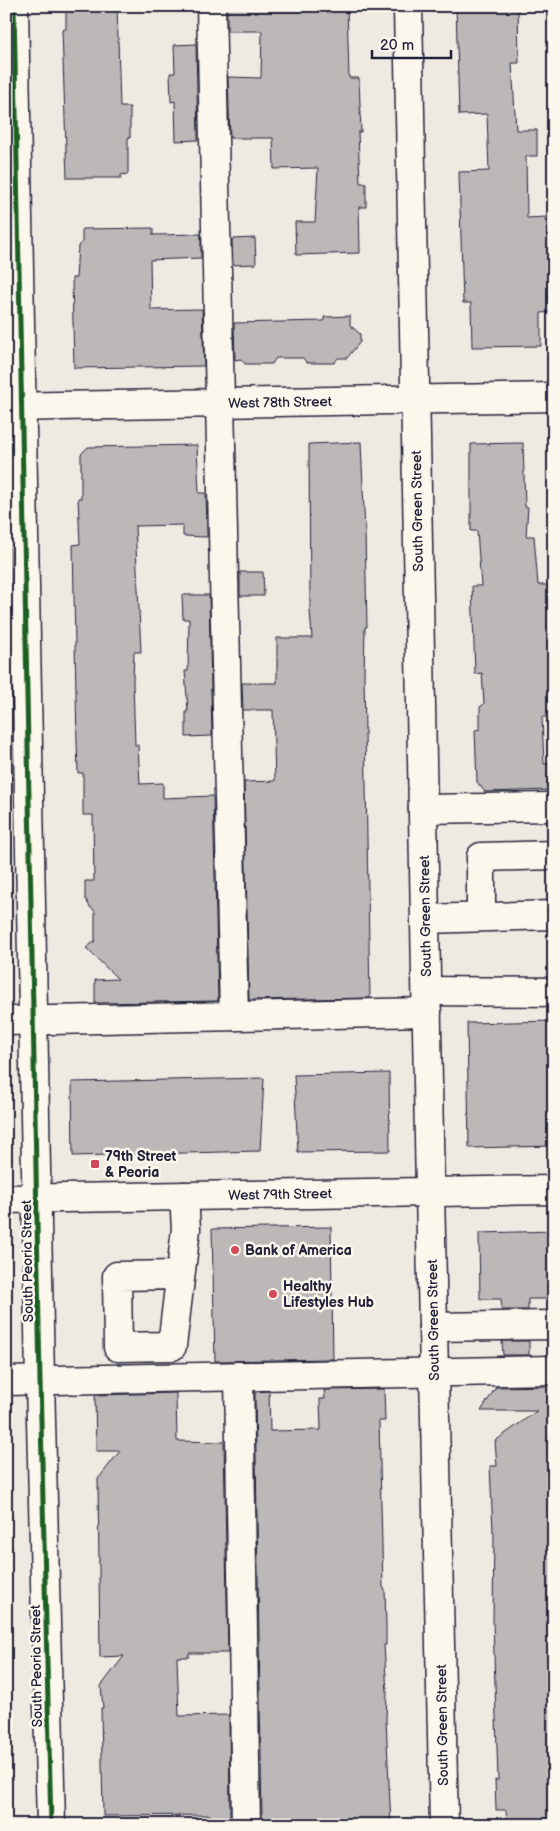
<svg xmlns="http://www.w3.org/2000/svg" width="560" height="1831" font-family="'Balsamiq Sans',sans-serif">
  <rect width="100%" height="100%" fill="#eeeae2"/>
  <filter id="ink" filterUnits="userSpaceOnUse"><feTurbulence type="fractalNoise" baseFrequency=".02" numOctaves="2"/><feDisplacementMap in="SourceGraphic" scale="10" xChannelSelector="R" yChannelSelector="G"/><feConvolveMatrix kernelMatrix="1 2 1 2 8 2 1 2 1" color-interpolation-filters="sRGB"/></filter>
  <g filter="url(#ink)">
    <g fill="#bcb8b8" stroke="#22223b">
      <path d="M66,6h51l3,101h10v31h-2v36l-7,1v3h-54l-5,-148 4,-1z"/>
      <path d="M347,6l2,72h10l2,54h-3l2,51h6v24h-7l1,46 -64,2 -1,-33h20l3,-54 -44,1 -1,-31h-43l-2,-61 33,1 1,-47h-35v-24z"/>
      <path d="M456,6h62l1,57h-7l4,67h21v26h-11l1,62 19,-1 1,19 7,-1v77l-13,1v33l-69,1 -1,-44h-8l-4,-131 30,-1 -2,-57 -28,1z"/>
      <path d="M196,44l2,96 -22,1 -1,-40 -4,1 -1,-29h5l-1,-28z"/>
      <path d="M153,228v7l48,-1v24l-51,2 1,50 51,-1 2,57 -130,2 -2,-90h4l2,-32 4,-3v-14z"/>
      <path d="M255,238l1,26 -23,1 -1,-26z"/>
      <path d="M350,316v9l10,9v8l-13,16h-9l-4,5h-27l-4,-5h-27l-4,6h-27l-4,-5 -6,1 -1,-37 90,-2v-4z"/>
      <path d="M361,442l4,90 2,95h-2l-1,49 6,322 -121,2 -5,-218 31,-1 -2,-71h-30l-1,-27h35v-45h35l-2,-28 -1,-166z"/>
      <path d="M523,443l2,64h3l-2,29h8l4,49h14l1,62h-4l1,43h4v27h-12l2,47 8,-1 1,27 -68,2 -8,-10 -2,-52 5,-1v-22l4,-3 -2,-31 -7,1 -3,-88h9l-4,-55h-6v-87z"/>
      <path d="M197,445l2,48h7l1,44 -24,-1v-11l-48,1 6,126h-7l-1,30 2,63h3l2,39 23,-1v15l50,-2 5,205 -123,2v-23l23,-1 -32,-31 9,-7v-30l-5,-4 -5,-9v-17h9l-1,-66h-10v-42h-5l-1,-31 -4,-197 7,-1 -2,-46h3v-44l7,-7z"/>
      <path d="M240,572h23l1,24h-24z"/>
      <path d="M182,595h27l3,141 -26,1v-26h2l-3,-40h3l1,-52h-6z"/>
      <path d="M554,1021v125l-85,2 -2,-125z"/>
      <path d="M389,1073l1,78 -92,1 -4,-77z"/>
      <path d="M264,1078l-4,73 -187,5 -1,-74z"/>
      <path d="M331,1227l2,132 -118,2 -3,-132z"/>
      <path d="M554,1231v68h-26v11h-26l-1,-11h-21l-1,-66z"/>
      <path d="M502,1341h27v14h-26z"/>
      <path d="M554,1386v439h-47l-1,-15h-10l-1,-30h3l-5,-158 1,-90h-1l-3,-66h7l-2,-25 42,-30h-56l15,-24z"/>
      <path d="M384,1389l1,32h-6l4,166 2,3 1,35v20h-2l3,48 -1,27 5,105h-84v-6h-45l-7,-427 14,-1 1,40 51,-1 -1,-31h5l-1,-9z"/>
      <path d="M176,1393l1,48 47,1 4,211h-39v4h-12l2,59 50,-1 1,102 -20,1v-3l-107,1 -2,-108h2l-2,-22 23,-30 -24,1 -2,-178 22,-28h-24l-1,-56z"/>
    </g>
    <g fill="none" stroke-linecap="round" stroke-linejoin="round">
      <g stroke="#22223b" stroke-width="31">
        <g id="minor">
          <path d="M14,6l26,1374 11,445"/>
          <path d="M211,6l23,1010"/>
          <path d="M408,6l22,1185 14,634"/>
          <path d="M6,407l548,-10"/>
          <path d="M423,809l131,-2"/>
          <path d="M481,916v-59l73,-2"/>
          <path d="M425,919l129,-4"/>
          <path d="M427,991l127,1"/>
          <path d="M6,1021l421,-9"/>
          <path d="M180,1275l-63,1 1,71 54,-1 14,-117 -2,-33"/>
          <path d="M433,1327l121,-2"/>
          <path d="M239,1376l7,449"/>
          <path d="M6,1381l548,-11"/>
        </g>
      </g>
      <g stroke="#22223b" stroke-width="31">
        <path id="major" d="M6,1199l548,-9"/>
      </g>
      <use href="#minor" stroke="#fbf7ec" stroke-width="28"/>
      <use href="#major" stroke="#fbf7ec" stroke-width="28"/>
      <g stroke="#fbf7ec" stroke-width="8">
        <path id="cycleway" d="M14,6l26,1374 11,445"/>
      </g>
      <use href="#cycleway" stroke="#1b5e20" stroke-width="5"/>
    </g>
  </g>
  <g fill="#d1495b" stroke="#fbf7ec" stroke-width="2">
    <rect x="90" y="1159" width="10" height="10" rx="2.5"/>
    <circle cx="235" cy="1250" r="5"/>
    <circle cx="273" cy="1294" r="5"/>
  </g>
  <g text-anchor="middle" stroke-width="5" stroke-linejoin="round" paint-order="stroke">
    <g font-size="14" fill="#22223b" stroke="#fbf7ec">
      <text transform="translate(280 402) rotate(-1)" y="5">West 78th Street</text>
      <text transform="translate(417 511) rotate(-91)" y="5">South Green Street</text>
      <text transform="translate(425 916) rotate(-91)" y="5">South Green Street</text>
      <text transform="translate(280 1194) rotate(-1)" y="5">West 79th Street</text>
      <text transform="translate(27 1261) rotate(-91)" y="5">South Peoria Street</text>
      <text transform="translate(433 1320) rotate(-91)" y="5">South Green Street</text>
      <text transform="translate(36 1666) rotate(-91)" y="5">South Peoria Street</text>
      <text transform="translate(442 1725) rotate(-91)" y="5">South Green Street</text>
    </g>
    <g font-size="14" font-weight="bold" fill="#22223b" stroke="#fbf7ec" text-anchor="start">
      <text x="105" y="1161">79th Street<tspan x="105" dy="16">&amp; Peoria</tspan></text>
      <text x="245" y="1255">Bank of America</text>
      <text x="283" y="1291">Healthy<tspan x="283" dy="16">Lifestyles Hub</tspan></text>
    </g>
  </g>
  <rect width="560" height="1831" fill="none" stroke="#fbf7ec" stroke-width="25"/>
  <rect x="12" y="12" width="535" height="1806" fill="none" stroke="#22223b" stroke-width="2" filter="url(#ink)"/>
  <path d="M372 50v8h79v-8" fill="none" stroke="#22223b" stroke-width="2.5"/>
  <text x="380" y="50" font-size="15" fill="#22223b" stroke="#fbf7ec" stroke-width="4" paint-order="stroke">20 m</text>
</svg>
